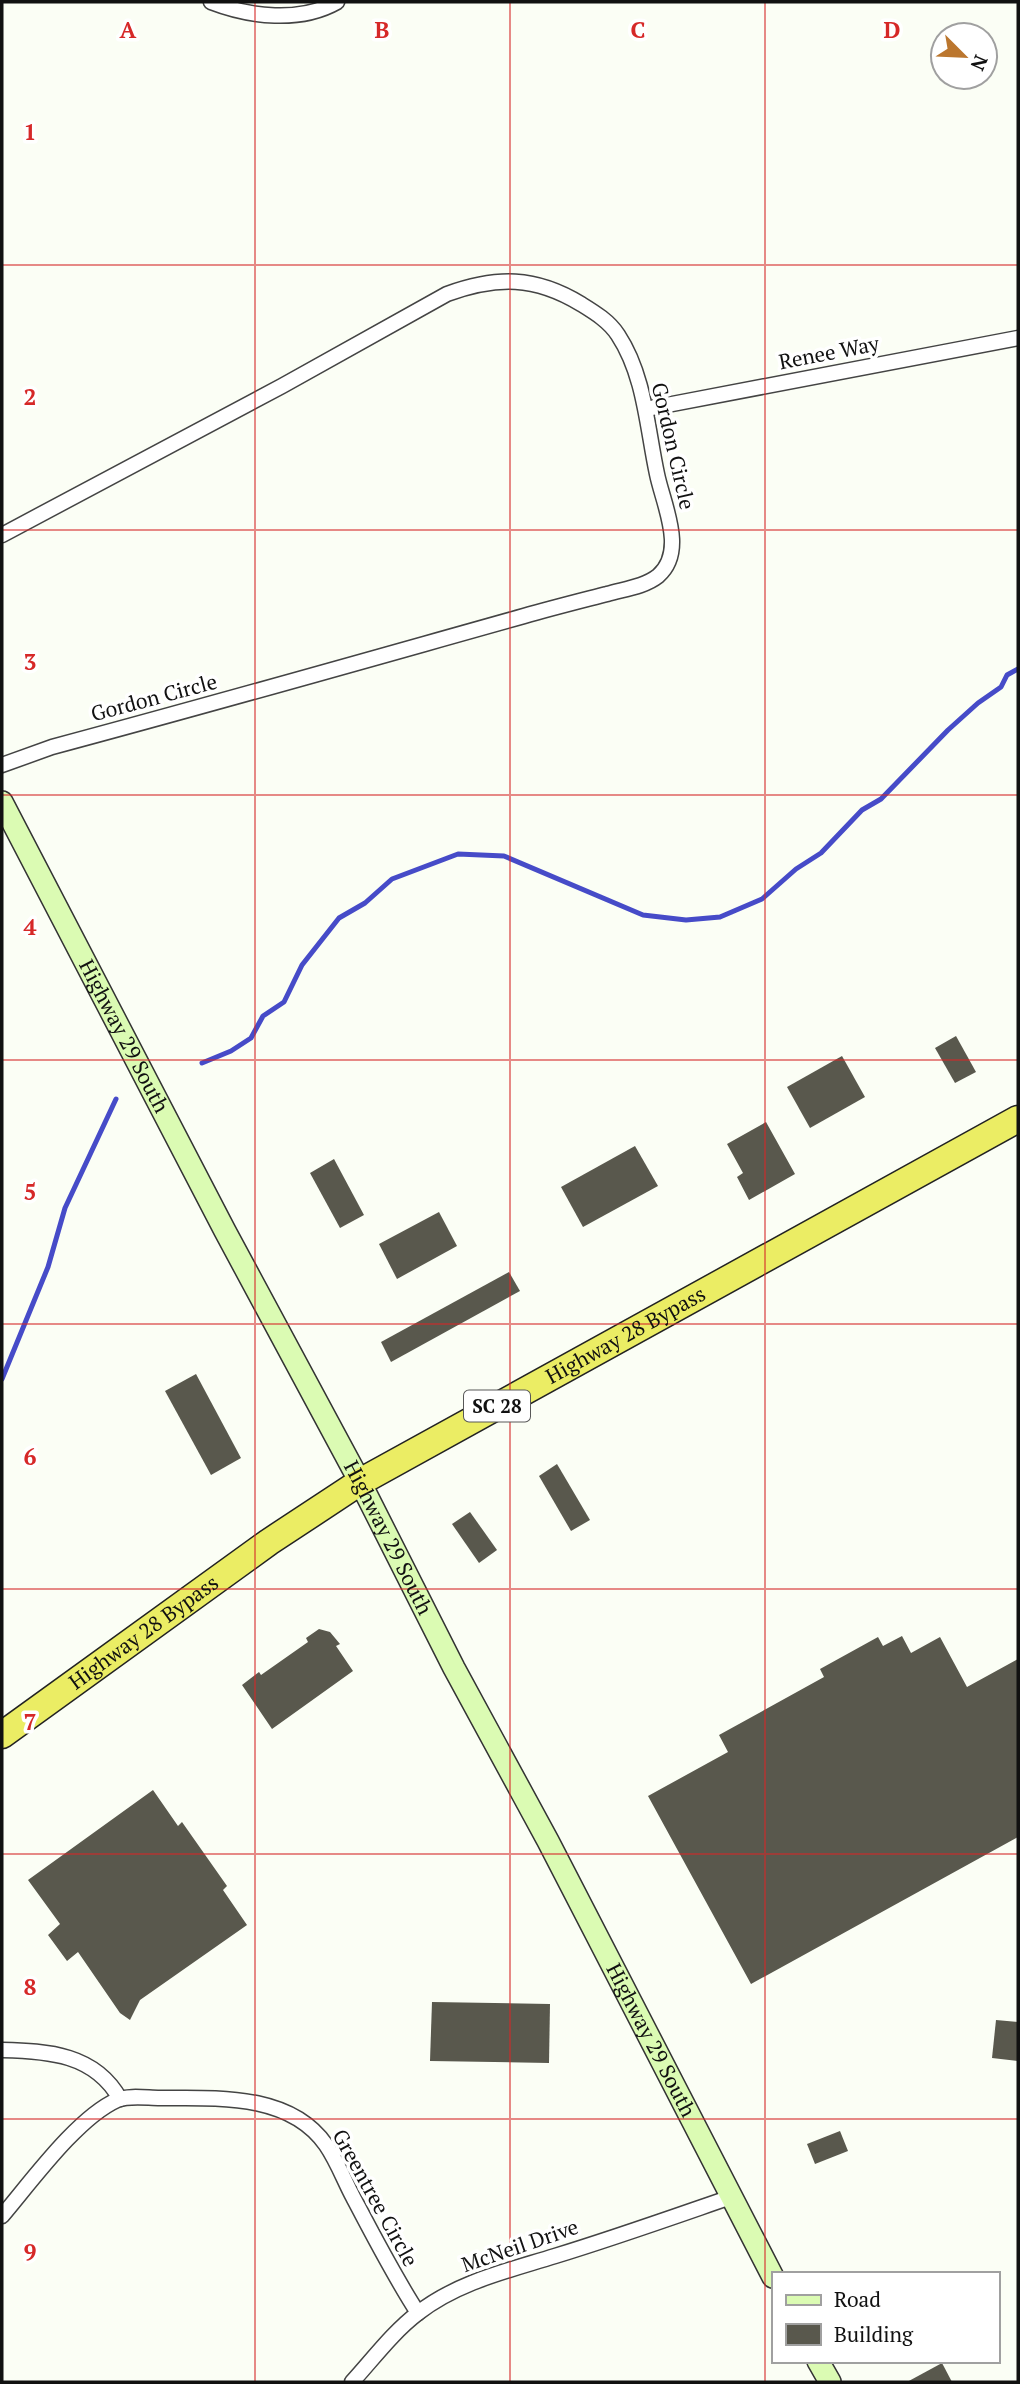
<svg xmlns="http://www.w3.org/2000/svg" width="1020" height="2384" font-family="'PT Serif',serif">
  <rect width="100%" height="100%" fill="#fbfef5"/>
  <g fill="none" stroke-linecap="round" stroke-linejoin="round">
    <g stroke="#464bc8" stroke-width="5">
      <path d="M202,1063l29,-12 20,-13 12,-22 21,-14 18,-37 37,-47 26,-15 27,-24 66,-25 46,2 139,59 43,5 34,-3 42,-18 34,-30 25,-16 41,-43 19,-11 67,-69 30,-27 23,-16 6,-12 11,-6"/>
      <path d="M2,1379l46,-112 17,-59 51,-109"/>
    </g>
  </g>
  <g fill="#59584d">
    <path d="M956,1036l20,36 -21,11 -20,-35z"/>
    <path d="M842,1056l23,41 -55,31 -23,-41z"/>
    <path d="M766,1122l29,52 -46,26 -12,-23 6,-4 -16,-29z"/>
    <path d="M635,1146l23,40 -75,41 -22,-40z"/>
    <path d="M334,1159l30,56 -24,13 -30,-55z"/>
    <path d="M439,1212l18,34 -60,33 -18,-35z"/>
    <path d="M509,1272l11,19 -129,71 -10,-20z"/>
    <path d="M196,1374l45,84 -30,17 -46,-84z"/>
    <path d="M557,1464l33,56 -19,11 -32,-55z"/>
    <path d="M470,1512l27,38 -18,13 -27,-39z"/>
    <path d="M319,1629l11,3 10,12 -4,2 17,25 -81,58 -30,-44 17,-13 2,3 47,-33 -2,-4z"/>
    <path d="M902,1636l9,17 29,-16 27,50 51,-28v178l-267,147 -103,-188 80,-44 -9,-17 105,-58 -4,-8 58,-32 5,9z"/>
    <path d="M153,1790l25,36 4,-4 45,64 -4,4 24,35 -107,75 -10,20 -10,-7 -42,-61 -11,9 -19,-26 12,-11 -32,-44z"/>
    <path d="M432,2002l118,2 -1,59 -119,-2z"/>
    <path d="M996,2020l22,2v39l-26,-3z"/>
    <path d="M840,2131l8,20 -33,13 -8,-20z"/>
    <path d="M942,2363l10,19h-45z"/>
  </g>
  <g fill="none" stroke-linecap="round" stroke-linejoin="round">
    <g stroke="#444" stroke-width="17">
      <g id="street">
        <path d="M211,2c39,15 89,21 126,0"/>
        <path d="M646,409l372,-71"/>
        <path d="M2,535l280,-149 165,-92c50,-18 88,-18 134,10 13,8 28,17 37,31 27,41 29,93 39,139 6,30 30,77 1,102 -14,11 -34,13 -51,18 -27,7 -55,14 -83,22 -157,44 -315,89 -472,131l-50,18"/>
        <path d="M2,2050c46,1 93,4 118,49"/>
        <path d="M2,2216c29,-34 75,-98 115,-116 12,-5 30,-2 43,-2 56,0 130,-5 166,47 11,16 18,35 27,52 21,40 41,79 65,116"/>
        <path d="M352,2382c21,-23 41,-50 66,-69 40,-31 89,-42 137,-57 59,-18 118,-39 176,-59"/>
      </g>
    </g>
    <g stroke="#333" stroke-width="24">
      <g id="secondary">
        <path id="s1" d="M2,802l223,429 135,251 94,186 94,173 225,436"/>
        <path d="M818,2361l12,21"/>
      </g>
    </g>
    <g stroke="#222" stroke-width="29">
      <g id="highway">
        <path id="s2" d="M2,1735l267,-193 91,-60 658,-363"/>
      </g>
    </g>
    <use href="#street" stroke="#fff" stroke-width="14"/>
    <use href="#secondary" stroke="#dbfbb3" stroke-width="21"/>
    <use href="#highway" stroke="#ebed64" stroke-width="26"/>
  </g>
  <path fill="none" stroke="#d62828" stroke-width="2" stroke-opacity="0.55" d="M255,2v2380M510,2v2380M765,2v2380M2,265h1016M2,530h1016M2,795h1016M2,1060h1016M2,1324h1016M2,1589h1016M2,1854h1016M2,2119h1016"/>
  <g text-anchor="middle" stroke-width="7" stroke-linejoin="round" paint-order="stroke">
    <rect fill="#fff" stroke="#585858" stroke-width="2" x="464" y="1390.5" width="66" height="31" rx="5"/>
    <g font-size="19" font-weight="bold" fill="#111">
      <text x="497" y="1413">SC 28</text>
    </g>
    <g font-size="21" fill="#111" stroke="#fff">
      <text transform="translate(829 353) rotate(-11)" y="7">Renee Way</text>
      <text transform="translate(673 446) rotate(77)" y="7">Gordon Circle</text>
      <text transform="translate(154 698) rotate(-15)" y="7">Gordon Circle</text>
      <text dy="7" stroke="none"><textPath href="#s1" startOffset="264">Highway 29 South</textPath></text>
      <text dy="7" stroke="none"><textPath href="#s2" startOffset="742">Highway 28 Bypass</textPath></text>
      <text dy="7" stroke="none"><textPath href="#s1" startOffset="831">Highway 29 South</textPath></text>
      <text dy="7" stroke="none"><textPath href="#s2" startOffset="175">Highway 28 Bypass</textPath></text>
      <text dy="7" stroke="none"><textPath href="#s1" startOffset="1398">Highway 29 South</textPath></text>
      <text transform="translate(375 2198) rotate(61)" y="7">Greentree Circle</text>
      <text transform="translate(520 2246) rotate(-19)" y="7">McNeil Drive</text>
    </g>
  </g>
  <g font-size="23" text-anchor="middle" font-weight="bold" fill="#d62828" stroke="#fff" stroke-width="7" stroke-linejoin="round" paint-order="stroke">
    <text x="128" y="38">A</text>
    <text x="382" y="38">B</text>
    <text x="638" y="38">C</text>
    <text x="892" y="38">D</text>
    <text x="30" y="140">1</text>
    <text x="30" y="405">2</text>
    <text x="30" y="670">3</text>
    <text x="30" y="935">4</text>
    <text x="30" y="1200">5</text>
    <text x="30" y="1465">6</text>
    <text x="30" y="1730">7</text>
    <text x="30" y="1995">8</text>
    <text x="30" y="2260">9</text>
  </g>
  <rect width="1020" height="2384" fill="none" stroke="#111111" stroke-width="7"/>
  <rect x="772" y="2272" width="228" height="91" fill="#ffffff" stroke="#a0a0a0" stroke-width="2"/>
  <rect x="786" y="2295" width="35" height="10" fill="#dbfbb3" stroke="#a0a0a0" stroke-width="2"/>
  <text x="834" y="2307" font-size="21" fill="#111111">Road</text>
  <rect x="786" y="2324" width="35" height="21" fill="#59584d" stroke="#a0a0a0" stroke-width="2"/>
  <text x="834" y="2342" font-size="21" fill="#111111">Building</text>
  <g transform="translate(964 56) rotate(114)"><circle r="33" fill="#ffffff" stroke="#a0a0a0" stroke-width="2"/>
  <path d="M0-5L12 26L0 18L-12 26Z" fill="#bb762e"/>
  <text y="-10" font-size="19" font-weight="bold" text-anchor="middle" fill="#111111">N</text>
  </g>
</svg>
